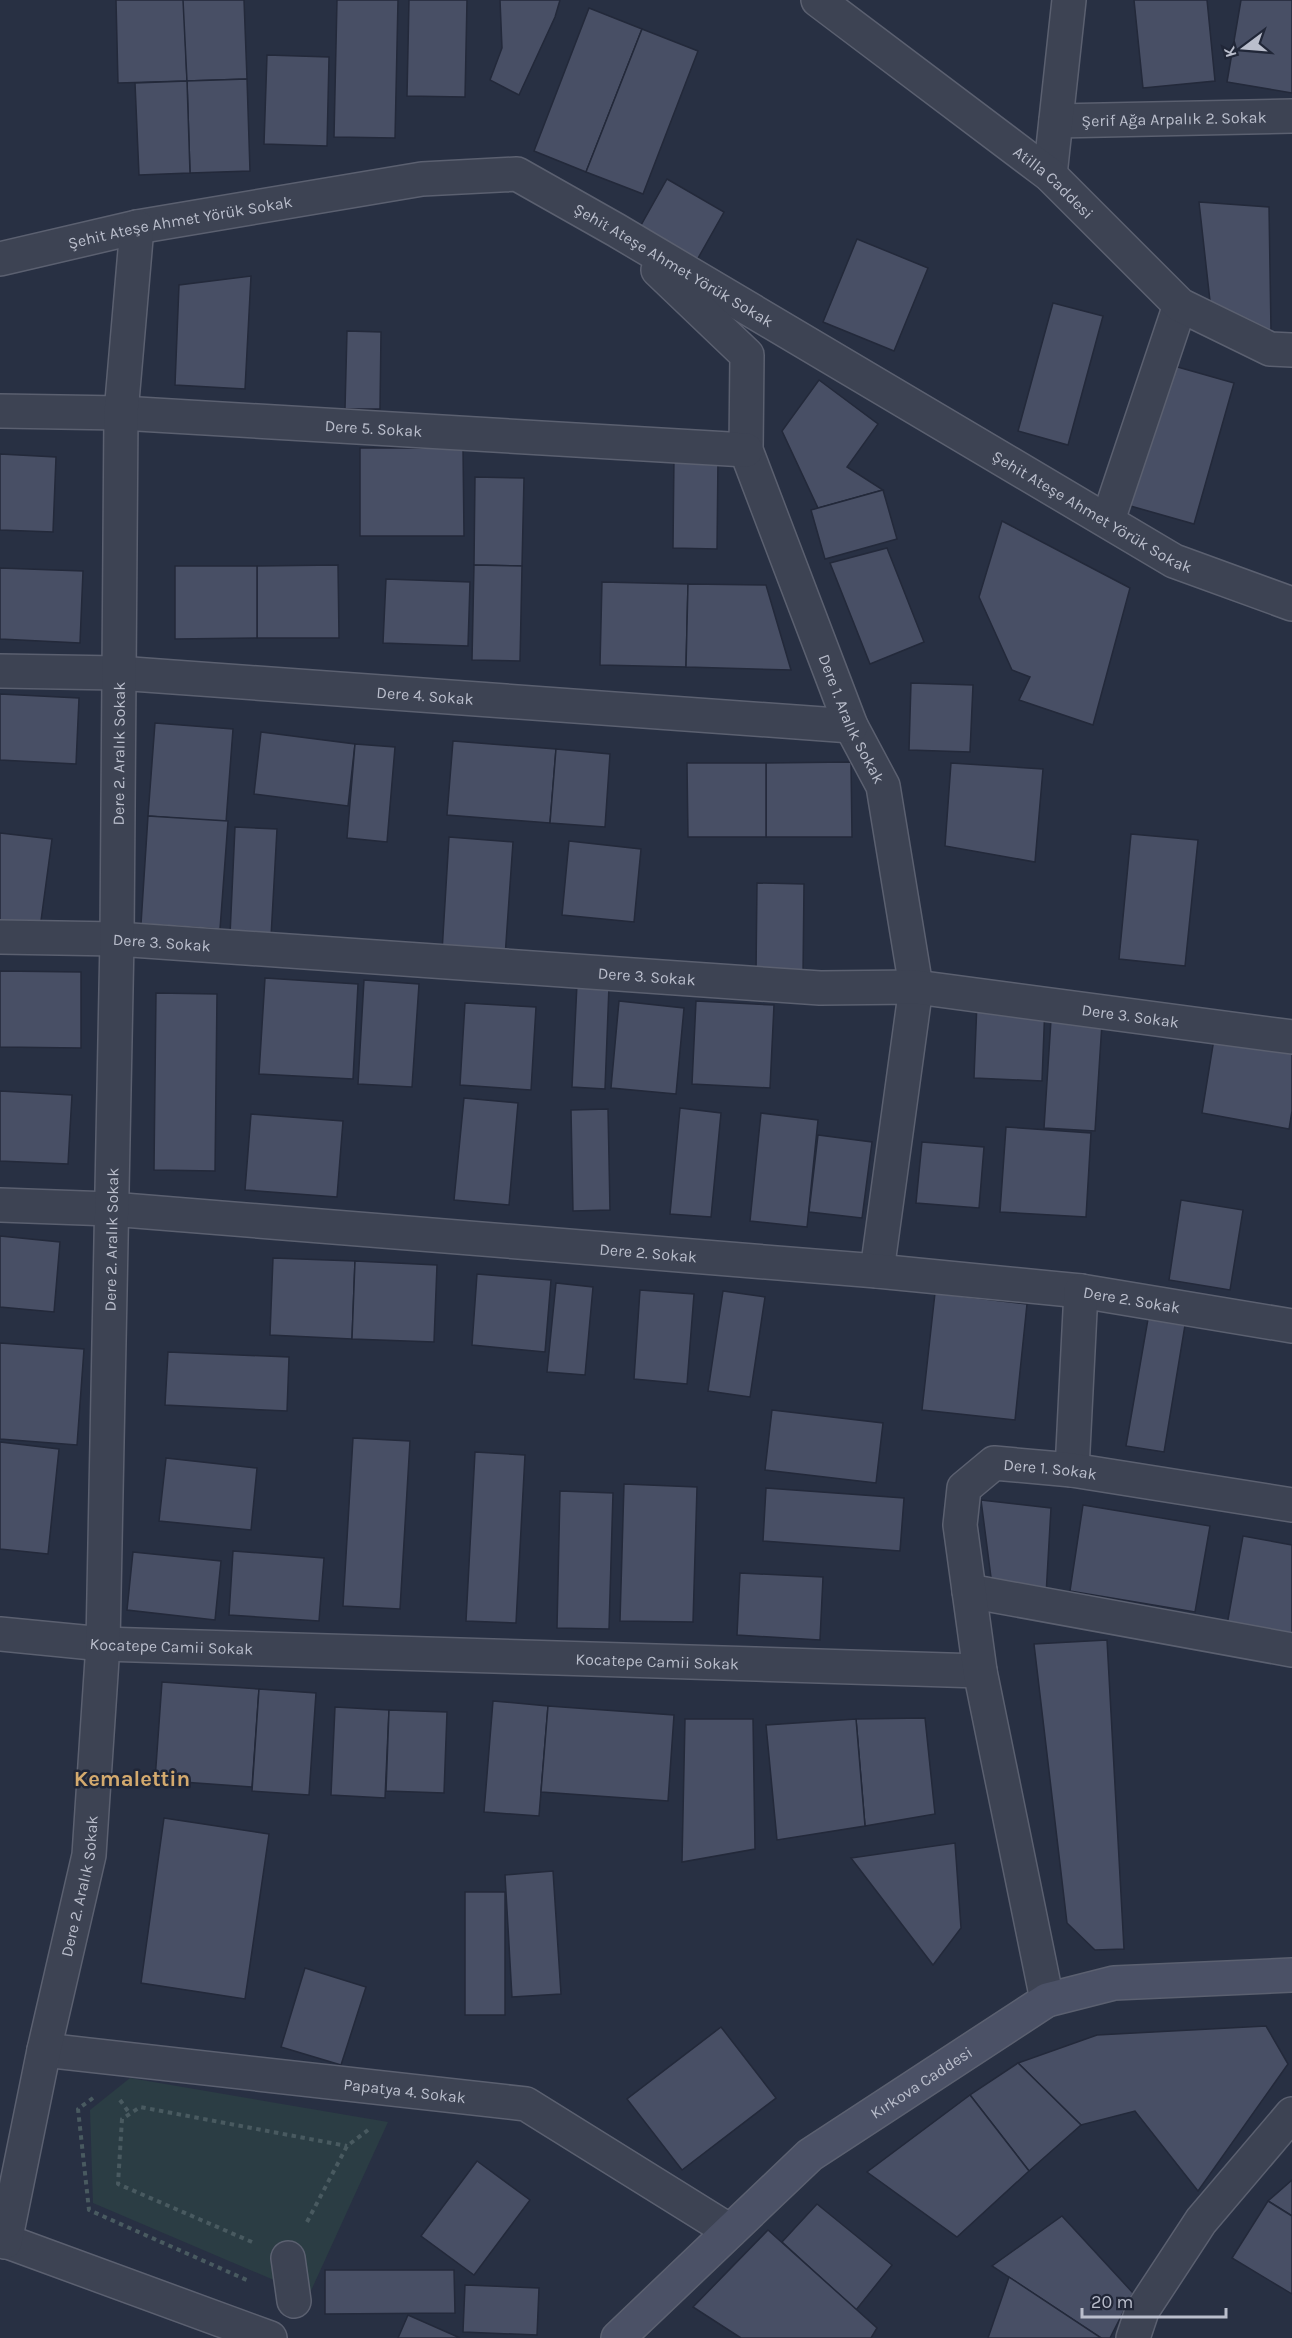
<svg xmlns="http://www.w3.org/2000/svg" width="1292" height="2338" font-family="Karla,sans-serif">
  <rect width="100%" height="100%" fill="#283043"/>
  <path fill="#2b3d44" d="M130,2078l258,44 -79,173 -216,-92 -3,-93z"/>
  <g fill="#484f65" stroke="#23293a" stroke-width="1.5">
    <path d="M116,0h68l3,81 -69,2z"/>
    <path d="M183,0h61l3,79 -60,2z"/>
    <path d="M337,0h61l-3,138 -61,-1z"/>
    <path d="M409,0h58l-2,97 -58,-1z"/>
    <path d="M500,0h60l-5,17 -36,78 -29,-15 12,-32z"/>
    <path d="M1134,0h73l8,81 -72,7z"/>
    <path d="M1241,0h51v93l-65,-11z"/>
    <path d="M589,8l53,21 -56,143 -52,-21z"/>
    <path d="M642,29l56,22 -55,143 -57,-22z"/>
    <path d="M267,55l62,2 -2,89 -63,-2z"/>
    <path d="M247,79l3,92 -60,2 -3,-92z"/>
    <path d="M187,81l3,92 -51,2 -4,-92z"/>
    <path d="M667,179l57,33 -27,48 -57,-33z"/>
    <path d="M1199,202l70,5 2,124 -60,-21z"/>
    <path d="M857,239l71,29 -34,83 -71,-29z"/>
    <path d="M251,276l-6,113 -70,-4 4,-100z"/>
    <path d="M1053,303l50,13 -35,129 -50,-14z"/>
    <path d="M347,331l34,1 -1,77h-35z"/>
    <path d="M1167,364l67,19 -40,141 -67,-19z"/>
    <path d="M819,380l59,44 -31,43 36,23 -65,18 -36,-77z"/>
    <path d="M360,448h103l1,88h-104z"/>
    <path d="M0,454l56,3 -3,75 -53,-2z"/>
    <path d="M674,456l44,1 -1,92 -44,-1z"/>
    <path d="M475,477l49,1 -2,88 -48,-1z"/>
    <path d="M883,490l14,49 -72,20 -14,-49z"/>
    <path d="M1002,521l128,67 -37,137 -74,-25 11,-23 -18,-7 -33,-73z"/>
    <path d="M887,548l37,94 -54,22 -40,-101z"/>
    <path d="M338,565l1,73h-82v-72z"/>
    <path d="M474,565l48,1 -2,95 -48,-1z"/>
    <path d="M175,566h82v72l-82,1z"/>
    <path d="M0,568l83,3 -3,72 -80,-4z"/>
    <path d="M386,579l84,3 -2,64 -85,-3z"/>
    <path d="M602,582l86,2 -2,83 -86,-2z"/>
    <path d="M688,584l78,1 25,85 -105,-3z"/>
    <path d="M911,683l62,2 -3,67 -61,-2z"/>
    <path d="M0,694l79,4 -3,66 -76,-4z"/>
    <path d="M155,723l78,6 -7,93 -78,-6z"/>
    <path d="M261,732l94,12 -7,62 -94,-12z"/>
    <path d="M453,741l103,8 -6,74 -103,-8z"/>
    <path d="M355,744l40,3 -8,95 -40,-4z"/>
    <path d="M556,749l54,5 -5,73 -55,-4z"/>
    <path d="M851,762l1,75h-86v-74z"/>
    <path d="M687,763h79v74h-78z"/>
    <path d="M951,763l92,6 -8,93 -90,-16z"/>
    <path d="M148,816l80,5 -8,108 -79,-5z"/>
    <path d="M235,827l42,2 -6,108 -41,-2z"/>
    <path d="M0,833l52,6 -12,89 -40,-5z"/>
    <path d="M1131,834l67,6 -13,126 -66,-7z"/>
    <path d="M449,837l64,5 -8,115 -63,-5z"/>
    <path d="M569,841l72,8 -7,73 -72,-7z"/>
    <path d="M757,883l47,1 -1,91 -47,-1z"/>
    <path d="M0,971l81,1v76l-81,-1z"/>
    <path d="M265,978l93,6 -5,95 -94,-5z"/>
    <path d="M364,980l55,4 -7,103 -54,-3z"/>
    <path d="M577,984l32,2 -4,103 -33,-2z"/>
    <path d="M156,993l61,1 -2,177 -61,-1z"/>
    <path d="M619,1001l65,7 -8,86 -65,-6z"/>
    <path d="M696,1001l78,4 -4,83 -78,-4z"/>
    <path d="M977,1002l68,3 -3,76 -68,-3z"/>
    <path d="M465,1003l71,4 -5,83 -71,-5z"/>
    <path d="M1051,1020l51,3 -7,108 -51,-3z"/>
    <path d="M1214,1039l78,14v58l-3,18 -87,-16z"/>
    <path d="M0,1091l72,4 -4,69 -68,-3z"/>
    <path d="M464,1098l54,5 -9,102 -55,-5z"/>
    <path d="M680,1108l41,5 -10,104 -41,-3z"/>
    <path d="M608,1109l2,101 -37,1 -2,-101z"/>
    <path d="M761,1113l57,7 -11,107 -57,-6z"/>
    <path d="M251,1114l92,7 -6,76 -92,-7z"/>
    <path d="M1006,1127l85,6 -5,84 -86,-5z"/>
    <path d="M818,1135l54,7 -10,76 -53,-6z"/>
    <path d="M922,1142l62,5 -5,61 -63,-5z"/>
    <path d="M1181,1200l62,10 -13,80 -61,-10z"/>
    <path d="M0,1236l60,6 -6,70 -54,-5z"/>
    <path d="M273,1258l82,3 -3,78 -82,-4z"/>
    <path d="M355,1261l82,4 -3,77 -82,-3z"/>
    <path d="M477,1274l74,6 -6,72 -73,-7z"/>
    <path d="M556,1283l37,4 -8,88 -38,-3z"/>
    <path d="M640,1290l54,4 -7,90 -53,-5z"/>
    <path d="M723,1291l42,6 -15,100 -42,-6z"/>
    <path d="M935,1293l92,11 -12,116 -93,-10z"/>
    <path d="M1148,1319l37,6 -21,127 -38,-6z"/>
    <path d="M0,1343l84,6 -7,96 -77,-6z"/>
    <path d="M168,1352l121,5 -2,54 -122,-6z"/>
    <path d="M772,1410l111,13 -7,60 -111,-13z"/>
    <path d="M353,1438l57,3 -10,168 -57,-3z"/>
    <path d="M0,1442l59,7 -11,105 -48,-5z"/>
    <path d="M475,1452l50,3 -9,168 -50,-2z"/>
    <path d="M166,1458l91,10 -6,62 -92,-9z"/>
    <path d="M624,1484l73,3 -4,135 -73,-1z"/>
    <path d="M766,1488l138,10 -4,53 -137,-10z"/>
    <path d="M560,1491l53,2 -4,136 -52,-1z"/>
    <path d="M981,1500l70,8 -5,87 -54,-10z"/>
    <path d="M1083,1505l127,21 -15,86 -125,-21z"/>
    <path d="M1243,1536l49,9v92l-65,-12z"/>
    <path d="M233,1551l91,7 -5,63 -90,-6z"/>
    <path d="M133,1552l88,9 -6,59 -88,-10z"/>
    <path d="M740,1573l83,4 -3,63 -83,-5z"/>
    <path d="M1107,1640l17,309 -29,1 -28,-27 -33,-279z"/>
    <path d="M162,1682l97,7 -7,98 -97,-7z"/>
    <path d="M259,1689l57,4 -7,102 -57,-4z"/>
    <path d="M493,1701l55,5 -9,110 -55,-4z"/>
    <path d="M548,1706l126,9 -6,86 -127,-9z"/>
    <path d="M335,1707l54,3 -4,88 -54,-3z"/>
    <path d="M389,1710l58,2 -3,81 -58,-2z"/>
    <path d="M925,1718l10,96 -70,12 -9,-107z"/>
    <path d="M685,1719h68l2,130 -73,13z"/>
    <path d="M856,1719l9,107 -88,14 -11,-115z"/>
    <path d="M164,1818l105,16 -24,165 -104,-16z"/>
    <path d="M955,1843l6,85 -28,37 -82,-107z"/>
    <path d="M553,1871l8,123 -49,3 -7,-122z"/>
    <rect x="465" y="1892" width="40" height="123"/>
    <path d="M305,1968l61,19 -25,78 -60,-18z"/>
    <path d="M1266,2026l22,38 -90,127 -63,-80 -54,14 -63,-62 79,-28z"/>
    <path d="M721,2027l55,71 -94,72 -55,-71z"/>
    <path d="M1018,2063l63,62 -52,46 -59,-76z"/>
    <path d="M970,2095l59,76 -72,66 -90,-65z"/>
    <path d="M477,2161l53,39 -56,75 -53,-39z"/>
    <path d="M1292,2180v36l-24,-15z"/>
    <path d="M1268,2201l24,15v78l-60,-36z"/>
    <path d="M817,2204l75,61 -36,45 -74,-68z"/>
    <path d="M1062,2216l71,77 -23,45h-9l-109,-72z"/>
    <path d="M768,2230l109,98 -6,10h-130l-48,-31z"/>
    <path d="M325,2270h129l1,43 -130,1z"/>
    <path d="M1009,2277l92,61h-113z"/>
    <path d="M465,2285l74,3 -2,47 -74,-3z"/>
    <path d="M408,2315l52,23h-62z"/>
  </g>
  <g fill="none" stroke-linecap="round" stroke-linejoin="round">
    <g stroke="#5b6070" stroke-width="36">
      <path id="pedestrian" d="M288,2258l6,43"/>
    </g>
    <g stroke="#5b6070" stroke-width="36">
      <g id="minor">
        <path id="s1" d="M1056,121l236,-5"/>
        <path d="M1050,175l19,-175"/>
        <path id="s2" d="M0,259l137,-32 285,-48 95,-5 99,56 558,331 118,43"/>
        <path id="s3" d="M658,270l89,85 -1,95 105,276 32,60 33,201 -39,284"/>
        <path id="s4" d="M0,411l121,2 625,37"/>
        <path d="M1108,520l72,-215"/>
        <path id="s5" d="M0,671l118,2 733,53"/>
        <path id="s6" d="M0,937l117,2 703,49 96,-1 376,50"/>
        <path id="s7" d="M0,1205l111,4 766,62 204,20 211,35"/>
        <path d="M1072,1470l9,-179"/>
        <path d="M969,1591l323,59"/>
        <path id="s8" d="M0,1634l103,10 877,27"/>
        <path id="s9" d="M1047,2000l-67,-329 -20,-146 4,-37 30,-25 78,7 220,35"/>
        <path id="s10" d="M44,2050l482,54 204,127"/>
        <path d="M0,2239l270,99"/>
        <path id="s11" d="M5,2242l39,-192 45,-195 14,-211 14,-705 4,-526 16,-186"/>
        <path d="M1133,2338l9,-27 59,-90 91,-107"/>
      </g>
    </g>
    <g stroke="#5b6070" stroke-width="36">
      <g id="tertiary">
        <path id="s12" d="M818,0l232,175 130,130 90,44 22,1"/>
      </g>
    </g>
    <g stroke="#5b6070" stroke-width="36">
      <g id="secondary">
        <path id="s13" d="M618,2338l192,-183 237,-155 67,-17 178,-8"/>
      </g>
    </g>
    <g stroke="#495a60" stroke-width="4" stroke-dasharray="4.5 4.5" stroke-linecap="butt">
      <path d="M93,2098l-15,11 11,101 160,71"/>
      <path d="M120,2100l10,14"/>
      <path d="M307,2222l40,-76 21,-16"/>
      <path d="M252,2242l-134,-58 4,-65 18,-12 207,39"/>
    </g>
    <use href="#pedestrian" stroke="#3d4353" stroke-width="33"/>
    <use href="#minor" stroke="#3d4353" stroke-width="33"/>
    <use href="#tertiary" stroke="#3d4353" stroke-width="33"/>
    <use href="#secondary" stroke="#4b5166" stroke-width="33"/>
  </g>
  <g text-anchor="middle" stroke-width="5" stroke-linejoin="round" paint-order="stroke">
    <g font-size="16" fill="#babecc" stroke="#212738">
      <text dy="6" stroke="none"><textPath href="#s1" startOffset="118">Şerif Ağa Arpalık 2. Sokak</textPath></text>
      <text dy="6" stroke="none"><textPath href="#s12" startOffset="298">Atilla Caddesi</textPath></text>
      <text dy="6" stroke="none"><textPath href="#s2" startOffset="184">Şehit Ateşe Ahmet Yörük Sokak</textPath></text>
      <text dy="6" stroke="none"><textPath href="#s2" startOffset="706">Şehit Ateşe Ahmet Yörük Sokak</textPath></text>
      <text dy="6" stroke="none"><textPath href="#s4" startOffset="374">Dere 5. Sokak</textPath></text>
      <text dy="6" stroke="none"><textPath href="#s2" startOffset="1192">Şehit Ateşe Ahmet Yörük Sokak</textPath></text>
      <text dy="6" stroke="none"><textPath href="#s5" startOffset="426">Dere 4. Sokak</textPath></text>
      <text dy="6" stroke="none"><textPath href="#s3" startOffset="507">Dere 1. Aralık Sokak</textPath></text>
      <text dy="6" stroke="none"><textPath href="#s11" startOffset="1498">Dere 2. Aralık Sokak</textPath></text>
      <text dy="6" stroke="none"><textPath href="#s6" startOffset="162">Dere 3. Sokak</textPath></text>
      <text dy="6" stroke="none"><textPath href="#s6" startOffset="648">Dere 3. Sokak</textPath></text>
      <text dy="6" stroke="none"><textPath href="#s6" startOffset="1134">Dere 3. Sokak</textPath></text>
      <text dy="6" stroke="none"><textPath href="#s11" startOffset="1012">Dere 2. Aralık Sokak</textPath></text>
      <text dy="6" stroke="none"><textPath href="#s7" startOffset="650">Dere 2. Sokak</textPath></text>
      <text dy="6" stroke="none"><textPath href="#s7" startOffset="1136">Dere 2. Sokak</textPath></text>
      <text dy="6" stroke="none"><textPath href="#s9" startOffset="616">Dere 1. Sokak</textPath></text>
      <text dy="6" stroke="none"><textPath href="#s8" startOffset="172">Kocatepe Camii Sokak</textPath></text>
      <text dy="6" stroke="none"><textPath href="#s8" startOffset="658">Kocatepe Camii Sokak</textPath></text>
      <text dy="6" stroke="none"><textPath href="#s11" startOffset="364">Dere 2. Aralık Sokak</textPath></text>
      <text dy="6" stroke="none"><textPath href="#s13" startOffset="398">Kırkova Caddesi</textPath></text>
      <text dy="6" stroke="none"><textPath href="#s10" startOffset="363">Papatya 4. Sokak</textPath></text>
    </g>
    <g font-size="22" font-weight="bold" fill="#d4aa6e" stroke="#212738">
      <text x="132" y="1786">Kemalettin</text>
    </g>
  </g>
  <g transform="translate(1244 48) rotate(254)" stroke="#212738" stroke-width="4.5" paint-order="stroke">
  <path d="M0-4.5L10 22L0 15L-10 22Z" fill="#babecc"/>
  <text y="-9" font-size="16" font-weight="bold" text-anchor="middle" fill="#babecc">K</text>
  </g>
  <path d="M1082 2308v9h144v-9" fill="none" stroke="#babecc" stroke-width="3"/>
  <text x="1091" y="2308" font-size="18" fill="#babecc" stroke="#212738" stroke-width="4.5" paint-order="stroke">20 m</text>
</svg>
